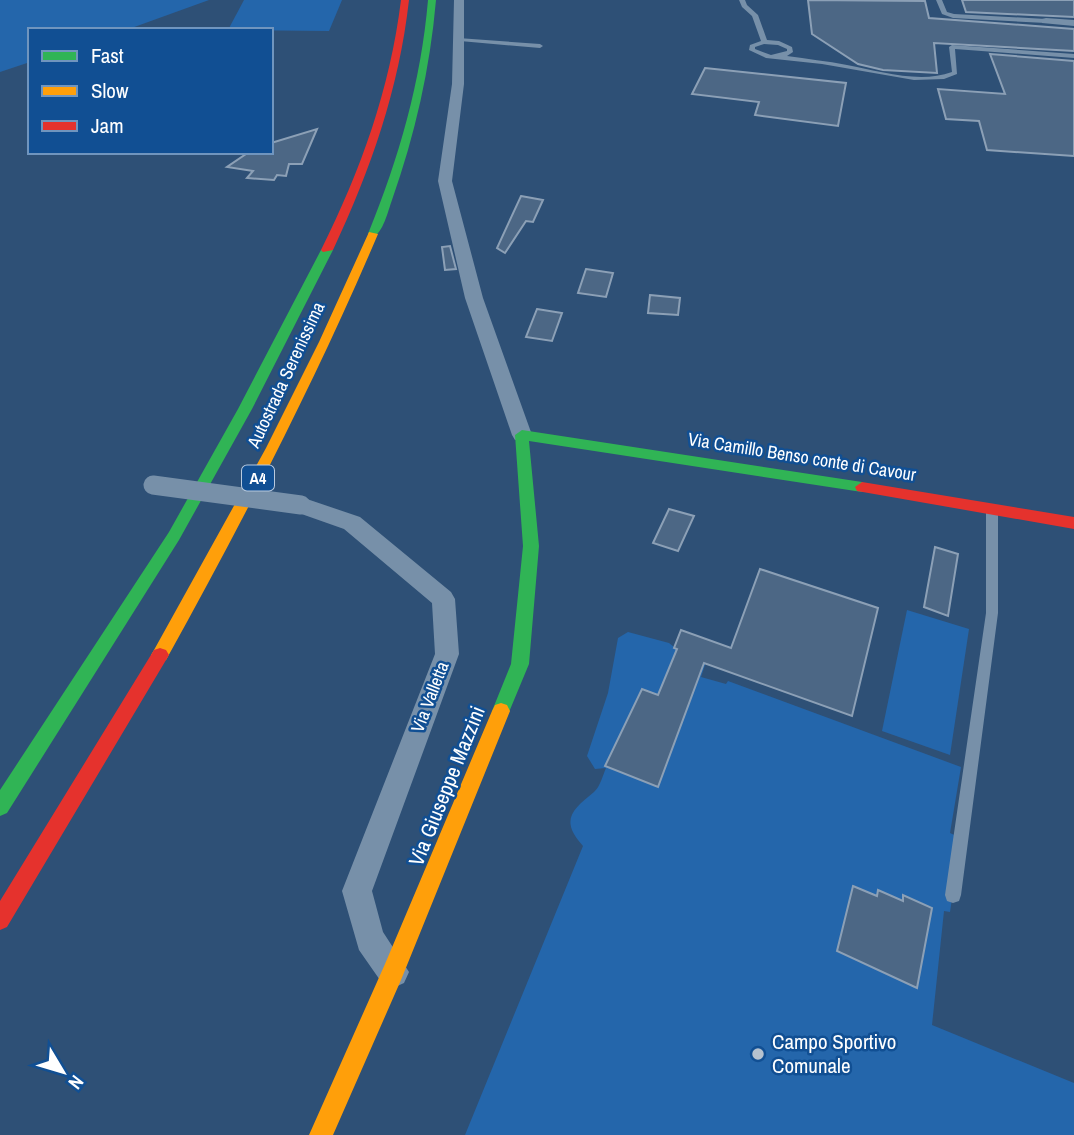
<svg xmlns="http://www.w3.org/2000/svg" width="1074" height="1135" font-family="'Archivo Narrow',sans-serif">
  <rect width="100%" height="100%" fill="#2e5076"/>
  <g fill="#2466ab">
    <path d="M0,0h209l-83,30h-96v32l-30,10z"/>
    <path d="M244,0h98l-13,31 -101,-1z"/>
    <path d="M907,610l62,19 -19,126 -68,-24z"/>
    <path d="M681,630l32,11 -12,36 25,7 2,-3 233,86 -11,66 11,5 -11,74 -6,-1 -12,114 142,58v52h-609l118,-289c-24,-26 -10,-37 11,-54 6,-5 9,-17 12,-24l-11,1 -8,-13 21,-63 10,-55 10,-6 41,11 5,4z"/>
  </g>
  <g fill="#4c6785" stroke="#8ca0b6" stroke-width="2">
    <path d="M808,0l117,1 4,17 145,11v22l-140,-8 3,30 -54,-3 -25,-6 -46,-30z"/>
    <path d="M962,0h112v17l-108,-5z"/>
    <path d="M990,54l84,7v95l-87,-6 -8,-29 -33,-2 -8,-30 67,5z"/>
    <path d="M705,68l141,15 -8,43 -83,-11 4,-13 -67,-8z"/>
    <path d="M317,129l-15,35h-13l-3,12 -9,-1 -3,5 -27,-2 6,-7 -26,-4 22,-15h22v-9z"/>
    <path d="M521,196l22,4 -10,22 -7,-1 -21,32 -8,-5z"/>
    <path d="M450,246l6,23 -11,1 -3,-23z"/>
    <path d="M586,269l27,4 -7,24 -28,-4z"/>
    <path d="M650,295l30,3 -2,17 -30,-2z"/>
    <path d="M537,309l25,4 -10,28 -26,-4z"/>
    <path d="M669,509l25,7 -16,35 -25,-8z"/>
    <path d="M935,547l23,7 -10,62 -24,-9z"/>
    <path d="M760,569l118,39 -26,108 -148,-53 -46,124 -53,-21 37,-77 16,6 19,-46 -3,-1 7,-18 50,18z"/>
    <path d="M853,886l24,10 1,-6 25,11v-6l29,13 -15,80 -80,-37z"/>
  </g>
  <g fill="none" stroke-linecap="round" stroke-linejoin="round">
    <g fill="#7790a9" fill-rule="evenodd">
      <path d="M739,0h6l2,5 11,10 9,25 12,1 13,6 1,5 -6,4c20,3 40,5 60,9 33,6 72,19 105,7l-3,-25 3,-2 122,9v4l-119,-9 2,25 -13,5 -30,1 -92,-16 -56,-6 -17,-8 1,-5 11,-4 -9,-25 -10,-9zM764,44l14,1 9,4v2l-16,4 -16,-6v-2z"/>
      <path d="M936,0h6l5,12 7,2 92,5 3,2 -3,2 -93,-5 -11,-4z"/>
      <path d="M458,38l82,6 3,2 -3,2 -80,-7z"/>
      <path d="M992,504l6,4v105l-37,282 -2,6 -6,2 -6,-2 -2,-6 41,-282v-105z"/>
    </g>
    <g fill="#7790a9" fill-rule="evenodd">
      <path d="M454,0h10v84l-12,97 31,117 49,137 -3,5h-14l-3,-5 -47,-137 -27,-117 14,-97z"/>
      <path d="M1046,18l28,2v6l-32,-3v-4z"/>
      <path d="M301,497l59,20 91,75 4,7 4,55 -87,237 11,41 26,40 -5,11 -11,5 -11,-5 -23,-33 -17,-59 93,-237 -3,-51 -88,-74 -51,-18 -3,-6 3,-6z"/>
    </g>
    <g fill="#30b455" fill-rule="evenodd">
      <path d="M428,0h8c-6,69 -21,135 -44,200 -4,11 -9,33 -19,37l-5,-3c31,-76 53,-152 60,-234z"/>
      <path d="M327,247l6,3 -81,159 -73,131 -172,273 -7,3v-26l169,-258 69,-123 83,-159z"/>
      <path d="M522,430l340,52 7,5 -7,5 -333,-51 10,105 -10,118 -22,53 -6,2 -6,-2 -3,-6 19,-47 12,-118 -8,-111z"/>
    </g>
    <g fill="#ff9f0a" fill-rule="evenodd">
      <path d="M369,232l9,2c-62,146 -135,287 -212,426l-6,2 -6,-2 -3,-5 3,-5 112,-202 53,-106z"/>
      <path d="M501,703l6,2 3,6 -109,269 -68,155h-24l76,-171 107,-253 3,-6z"/>
    </g>
    <g fill="#e5322d" fill-rule="evenodd">
      <path d="M401,0h8c-10,89 -38,169 -76,250l-10,2 -2,-2c40,-80 69,-161 80,-250z"/>
      <path d="M862,482l212,35v12l-217,-38 -2,-4z"/>
      <path d="M160,648l6,2 3,5 -3,5 -159,267 -7,3v-29l154,-251z"/>
    </g>
    <path stroke="#7790a9" stroke-width="19" d="M153,485l148,20"/>
  </g>
  <circle fill="#b6c2cf" stroke="#114f93" stroke-width="2.5" cx="758" cy="1054" r="7"/>
  <g text-anchor="middle" stroke-width="5" stroke-linejoin="round" paint-order="stroke">
    <rect fill="#114f93" stroke="#b8cadf" stroke-width="2" x="242" y="465.5" width="32" height="25" rx="5"/>
    <g font-size="16" font-weight="bold" fill="#fff">
      <text x="258" y="484">A4</text>
    </g>
    <g font-size="18" fill="#fff" stroke="#114f93">
      <text transform="translate(286 375) rotate(-65)" y="6">Autostrada Serenissima</text>
      <text transform="translate(802 457) rotate(9)" y="6">Via Camillo Benso conte di Cavour</text>
      <text transform="translate(430 697) rotate(-69)" y="6">Via Valletta</text>
    </g>
    <g font-size="21" fill="#fff" stroke="#114f93">
      <text transform="translate(447 786) rotate(-68)" y="7">Via Giuseppe Mazzini</text>
    </g>
    <g font-size="21" fill="#fff" stroke="#114f93" text-anchor="start">
      <text x="772" y="1049">Campo Sportivo<tspan x="772" dy="24">Comunale</tspan></text>
    </g>
  </g>
  <rect x="28" y="28" width="245" height="126" fill="#114f93" stroke="#7095be" stroke-width="2"/>
  <rect x="42" y="51" width="35" height="10" fill="#30b455" stroke="#7095be" stroke-width="2"/>
  <text x="91" y="63" font-size="21" fill="#ffffff">Fast</text>
  <rect x="42" y="86" width="35" height="10" fill="#ff9f0a" stroke="#7095be" stroke-width="2"/>
  <text x="91" y="98" font-size="21" fill="#ffffff">Slow</text>
  <rect x="42" y="121" width="35" height="10" fill="#e5322d" stroke="#7095be" stroke-width="2"/>
  <text x="91" y="133" font-size="21" fill="#ffffff">Jam</text>
  <g transform="translate(63 1072) rotate(128)" stroke="#114f93" stroke-width="5" paint-order="stroke">
  <path d="M0-5L12 26L0 18L-12 26Z" fill="#ffffff"/>
  <text y="-10" font-size="19" font-weight="bold" text-anchor="middle" fill="#ffffff">N</text>
  </g>
</svg>
